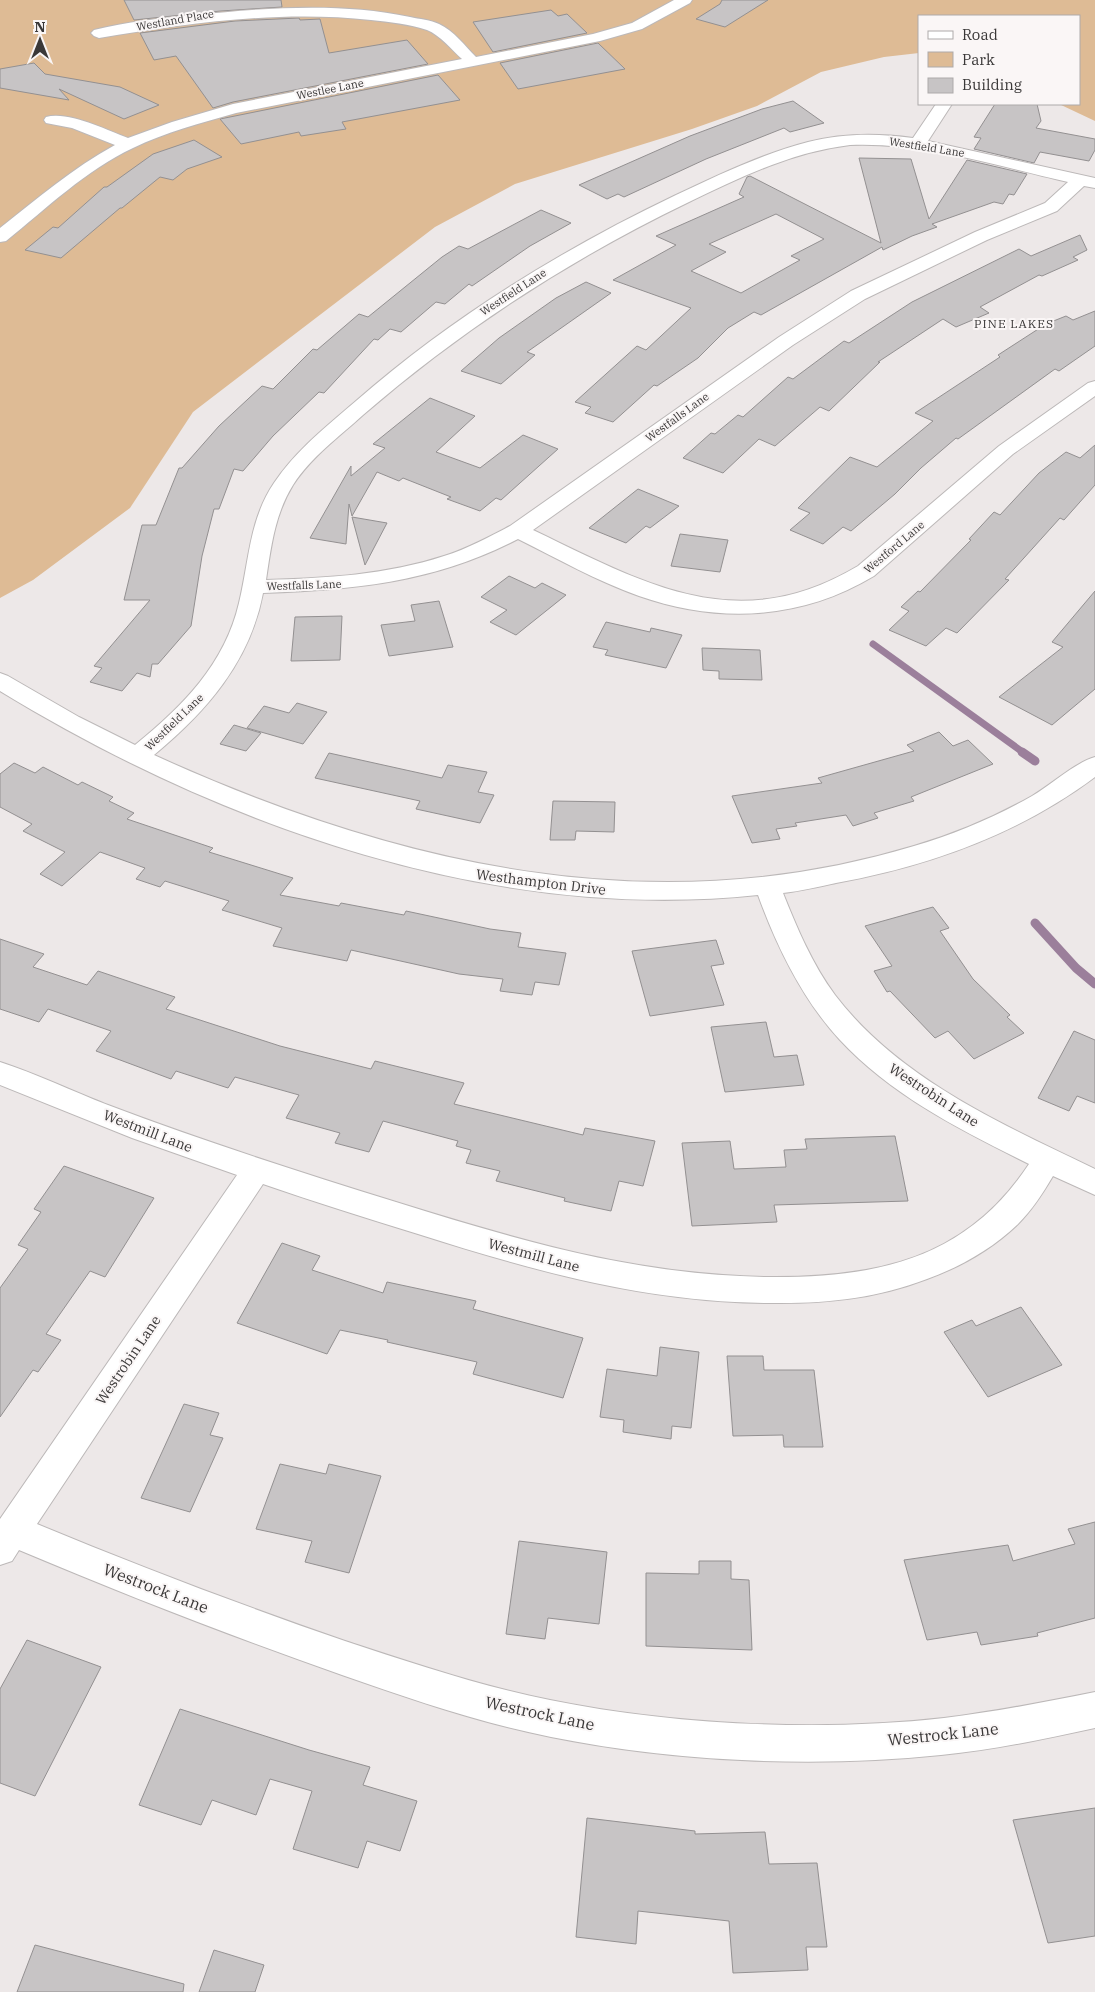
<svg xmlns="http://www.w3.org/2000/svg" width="1095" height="1992" font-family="'IBM Plex Serif',serif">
  <rect width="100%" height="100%" fill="#ede8e8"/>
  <path fill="#debb95" d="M0,0h1095v121l-36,-17h20v-88h-160v37l-35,4 -63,15 -64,34 -65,23 -177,55 -80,43 -242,185 -63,96 -97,72 -33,18z"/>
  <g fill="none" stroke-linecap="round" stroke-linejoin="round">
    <path stroke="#9b7f9b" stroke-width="7" d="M873,644l151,109"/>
    <g stroke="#9b7f9b" stroke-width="9">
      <path d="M1022,752l13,9"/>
      <path d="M1035,923l41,45 19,16"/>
    </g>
  </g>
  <g fill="#c7c4c5" stroke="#939091" fill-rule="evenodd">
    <path d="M124,0h157l1,7 -61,4 -87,9z"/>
    <path d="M722,0h46l-43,27 -29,-8 24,-15z"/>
    <path d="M551,10l7,6 9,-2 20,19 -94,19 -20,-30z"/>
    <path d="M299,18l1,2 20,-1 9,34 78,-13 21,24 -195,38 -20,6 -37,-52 -22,4 -14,-27 95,-12z"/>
    <path d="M598,43l27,26 -107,20 -18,-26z"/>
    <path d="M34,63l11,11 75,13 39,18 -35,14 -65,-30 10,11 -69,-12v-19z"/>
    <path d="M438,75l22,25 -118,22 4,7 -45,7 -2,-4 -58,12 -21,-25z"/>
    <path d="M793,101l31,22 -34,9 -6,-4 -78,31 -82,38 -6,-3 -11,5 -28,-14 111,-49 72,-27z"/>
    <path d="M995,104h42l4,17 -5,7 59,11v11l-6,11 -49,-9 -6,11 -60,-14 7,-11 -7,-1z"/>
    <path d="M194,140l28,17 -35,12 -14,11 -13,-3 -38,31h-2l-59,50 -36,-8 28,-23 5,1 46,-41h3l46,-33z"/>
    <path d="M859,158l52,1 18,60 38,-59 60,14 -13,21 -5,-1 -6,10 -9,-2 -62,22 5,3 -25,9 -29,14 -1,-3 -121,68 -7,-3 -26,16 -30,30 -41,28 -3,-1 -41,37 -28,-9 6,-6 -16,-5 62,-56 9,4 45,-42 -78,-28 63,-35 -20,-9 88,-39 -5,-3 8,-17 3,-1 131,67zM776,214l48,25 -33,17 9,4 -59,33 -50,-22 35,-19 -17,-8z"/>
    <path d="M541,210l30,13 -41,23 -58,40 -3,-2 -24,20 -9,-2 -35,30 -11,-3 -12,11 -4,-1 -50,54 -5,-1 -46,44 -30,35 -9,-2 -15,40h-5l-12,47 -11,70 -33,38h-6l-2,13 -13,-4 -15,18 -32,-9 12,-14 -8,-2 56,-66h-26l18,-75h14l23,-57h3l37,-42 43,-40 11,3 40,-40 4,1 42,-36 9,3 74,-60 17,-11 9,3z"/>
    <path d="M1080,235l7,15 -14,7 5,3 -36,16 -3,-1 -59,32 9,6 -33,14 -13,-8 -65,43h2l-51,49 -9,-4 -45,39 -16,-7 -36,34 -40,-15 28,-25 4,1 23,-19 5,2 45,-40 5,2 51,-38 5,2 63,-41 107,-53 12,7z"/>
    <path d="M586,282l25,11 -84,59 8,3 -34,29 -40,-13 38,-33 57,-40z"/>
    <path d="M1095,311v35l-36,25 -4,-2 -97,70 -2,-1 -35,30 -26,26 -44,37 -8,-4 -20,17 -33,-14 20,-17 -12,-5 52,-51 27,10 56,-46 -18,-8 85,-56 -2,-2 48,-31 20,-8 7,4z"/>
    <path d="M430,398l45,18 -39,36 44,16 43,-33 35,14 -57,51 -5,-2 -16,13 -33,-12 4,-2 -48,-19 -4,3 -22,-9 -25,44 -3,-12 -3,40 -36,-6 41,-72v10l34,-28 -12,-4z"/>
    <path d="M1095,445v40l-31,35 -4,-2 -55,61 4,1 -52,53 -11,-5 -20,18 -37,-16 20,-19 -8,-4 17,-16 2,1 51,-52 -2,-1 25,-27 6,3 39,-42 27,-21 14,6z"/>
    <path d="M638,489l41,17 -29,22 -4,-2 -20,17 -37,-15z"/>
    <path d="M352,517l35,6 -22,42z"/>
    <path d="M680,534l48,6 -8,32 -49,-6z"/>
    <path d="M509,576l26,12 7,-5 24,12 -50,40 -26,-13 17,-12 -26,-13z"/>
    <path d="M1095,591v98l-43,36 -53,-28 64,-50 -11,-5z"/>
    <path d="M439,601l14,46 -64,9 -8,-31 34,-4 -4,-16z"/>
    <path d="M342,616l-2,44 -49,1 4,-44z"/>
    <path d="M606,622l44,10 1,-4 31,7 -16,33 -61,-13 3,-5 -15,-3z"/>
    <path d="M702,648l58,2 2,30 -43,-1v-8l-16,-1z"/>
    <path d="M297,703l30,9 -24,32 -56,-16 17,-22 25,7z"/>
    <path d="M234,725l27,8 -15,18 -26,-7z"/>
    <path d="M939,732l14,14 15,-6 25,24 -82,33 3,4 -40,12 4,5 -25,8 -7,-11 -51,8 2,3 -21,3 4,10 -28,4 -20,-47 90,-13 -4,-5 96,-27 -7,-6z"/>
    <path d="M329,753l113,25 6,-13 39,7 -9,20 16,3 -14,28 -64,-14 4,-8 -105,-23z"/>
    <path d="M14,763l21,10 8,-6 35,18 4,-3 31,15 -4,4 25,12 -7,6 86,29 -4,4 84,26 -13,17 59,11 2,-3 63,12 2,-4 84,18 31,4 -3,14 48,6 -7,32 -24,-3 -3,13 -32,-4 3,-12 -44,-5 -108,-24 -4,11 -74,-15 9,-18 -60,-18 7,-9 -64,-20 -5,6 -24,-8 9,-11 -45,-16 -38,34 -22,-12 25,-22 -42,-21 9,-7 -32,-17v-33z"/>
    <path d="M553,801l62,1 -1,30 -38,-1 -1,9h-25z"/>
    <path d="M933,907l16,21 -9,3 33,48 37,36 -3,2 17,16 -50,26 -26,-28 -13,7 -45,-47 -3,1 -13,-21 18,-5 -27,-40z"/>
    <path d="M0,939l44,15 -11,13 54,18 11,-14 77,26 -9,12 114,37 91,23 4,-8 89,22 -10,21 129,31 2,-7 70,13 -12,45 -24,-5 -8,30 -47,-10 1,-3 -69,-17 4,-10 -34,-8 5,-13 -15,-4 2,-5 -75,-20 -14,31 -34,-9 5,-10 -54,-15 13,-23 -64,-18 -7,11 -52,-17 -5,8 -75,-28 15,-20 -63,-22 -9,13 -39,-13z"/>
    <path d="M716,940l8,24 -13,2 13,39 -74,11 -18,-65z"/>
    <path d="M766,1022l8,35 23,-2 7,30 -79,7 -14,-65z"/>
    <path d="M1074,1031l21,9v63l-18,-7 -8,15 -31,-13z"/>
    <path d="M895,1136l13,65 -134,4 3,17 -85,4 -10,-83 48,-2 4,28 52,-2 -2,-17 23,-1 -2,-10z"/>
    <path d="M64,1166l90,32 -49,79 -15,-6 -44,63 15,6 -23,32 -5,-2 -33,47v-129l28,-39 -10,-4 23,-33 -7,-3z"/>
    <path d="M282,1243l38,13 -8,14 71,23 4,-11 89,19 -3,8 110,29 -20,60 -90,-24 4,-12 -90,-20 1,-2 -48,-10 -13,24 -90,-31z"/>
    <path d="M1021,1307l41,58 -74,32 -44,-65 28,-12 4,6z"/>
    <path d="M660,1347l39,5 -8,76 -19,-2 -1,13 -48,-7 1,-12 -24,-3 7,-48 50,7z"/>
    <path d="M727,1356h36l1,14h50l9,77h-39l-1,-12 -50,1z"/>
    <path d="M184,1404l35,9 -9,22 13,3 -33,74 -49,-14z"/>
    <path d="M280,1464l46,10 3,-10 52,12 -32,97 -44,-11 7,-21 -56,-12z"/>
    <path d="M1095,1522v96l-58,15 1,3 -57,9 -4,-13 -50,8 -23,-80 104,-15 5,16 62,-17 -7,-15z"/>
    <path d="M519,1541l88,11 -8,72 -51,-6 -3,21 -39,-5z"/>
    <path d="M699,1561h32v18l18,1 3,70 -106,-4v-73l53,1z"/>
    <path d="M27,1640l74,27 -66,129 -35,-13v-94z"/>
    <path d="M180,1709l129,41 61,17 -7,18 54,16 -17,50 -33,-10 -9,27 -65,-19 19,-58 -42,-12 -14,36 -44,-15 -11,25 -62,-20z"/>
    <path d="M1095,1808v128l-47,7 -35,-123z"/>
    <path d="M587,1818l108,13v3l70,-2 4,32 48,-1 10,84h-21l2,23 -75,3 -4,-52 -91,-10 -2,33 -60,-7z"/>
    <path d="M35,1945l149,39 -1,8h-166z"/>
    <path d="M214,1950l50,15 -9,27h-56z"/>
  </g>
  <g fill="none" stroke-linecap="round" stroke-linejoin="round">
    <g stroke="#bcb8b8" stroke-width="2">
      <g id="minor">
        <path d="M674,0h18l-2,3 -48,26 -42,12 -364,72c-35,10 -70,19 -103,35 -47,22 -86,60 -127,93l-6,1v-14c37,-29 73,-60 115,-83l-43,-17 -26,-5 -2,-3 2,-3c23,-6 60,13 82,21l44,-16 61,-18 229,-45c-10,-9 -22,-24 -35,-29 -17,-6 -38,-8 -56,-10 -90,-10 -183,3 -272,18l-5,-2 -3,-3 3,-3c32,-8 67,-12 101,-15 70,-7 145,-13 215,2 9,2 21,3 29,7 15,7 26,22 37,33l117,-23 39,-11z"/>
        <path d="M936,104h16l-24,37 167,37v10l-11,-2 -27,25 -70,29 -122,59 -72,46 -260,185c113,54 204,108 325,36l141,-120 89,-63 7,-2v15l-82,58 -139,122c-73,44 -155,48 -235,20 -42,-15 -81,-37 -121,-57 -82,43 -163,51 -255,54 -13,69 -57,119 -109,162 241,110 499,170 760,91 41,-12 81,-29 118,-50 19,-11 44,-34 63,-39v20c-76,57 -166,89 -259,106 -18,4 -35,8 -53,10 14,35 29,71 52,102 64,84 167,129 260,174v26l-42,-19c-10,17 -21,34 -35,48 -26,25 -58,43 -91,55 -52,20 -104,25 -159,24 -123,-1 -234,-32 -350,-69 -52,-16 -103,-32 -155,-50l-226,340c101,42 204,81 308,117 67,22 135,45 205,59 122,25 270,32 394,18 51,-6 101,-16 151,-26v36c-51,11 -102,22 -154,27 -126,13 -266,7 -390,-18 -71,-14 -140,-38 -209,-62 -109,-38 -216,-80 -323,-125l-7,11 -12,4v-46l237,-344 -105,-37 -132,-53v-23c37,12 72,29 108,43 95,36 191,67 288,97 125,39 240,73 372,75 108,1 198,-17 261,-113 -67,-33 -138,-69 -189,-124 -38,-41 -63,-93 -82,-145 -264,28 -535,-68 -758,-204v-18l8,3 71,41 56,28c47,-38 90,-81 104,-142 10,-41 10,-83 35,-120 22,-33 53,-57 82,-82 96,-84 205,-151 320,-206 42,-20 86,-41 132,-53 35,-9 70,-9 105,-4zM850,145c74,-3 147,21 218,37l-23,21 -70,29 -124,59 -72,46 -269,189c-21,11 -43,23 -66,30 -58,19 -118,22 -178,24 5,-34 9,-66 27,-95 18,-28 46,-48 70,-70 99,-86 208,-156 326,-213 52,-25 103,-50 161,-57z"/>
      </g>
    </g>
    <use href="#minor" fill="#fff" fill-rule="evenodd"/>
  </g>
  <g text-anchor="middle" stroke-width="4" stroke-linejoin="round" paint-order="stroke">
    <g font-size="11" fill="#3a3838" stroke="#faf6f6">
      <text transform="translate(175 20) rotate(-10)" y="4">Westland Place</text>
      <text transform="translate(330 89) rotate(-11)" y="4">Westlee Lane</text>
      <text transform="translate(927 147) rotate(9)" y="4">Westfield Lane</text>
      <text transform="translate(513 292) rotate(-33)" y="4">Westfield Lane</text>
      <text transform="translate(677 417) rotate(-36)" y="4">Westfalls Lane</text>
      <text transform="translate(894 547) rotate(-40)" y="4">Westford Lane</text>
      <text transform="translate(304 585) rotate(-2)" y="4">Westfalls Lane</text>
      <text transform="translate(174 722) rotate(-44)" y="4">Westfield Lane</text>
    </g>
    <g font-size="12" letter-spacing="1" fill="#3a3838" stroke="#faf6f6">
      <text x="1014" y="328">PINE LAKES</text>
    </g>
    <g font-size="14" fill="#3a3838" stroke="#faf6f6">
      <text transform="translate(541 882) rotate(7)" y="5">Westhampton Drive</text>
      <text transform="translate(934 1095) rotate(33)" y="5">Westrobin Lane</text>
      <text transform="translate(148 1131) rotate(21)" y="5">Westmill Lane</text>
      <text transform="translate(534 1255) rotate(15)" y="5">Westmill Lane</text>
      <text transform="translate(128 1360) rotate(-56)" y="5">Westrobin Lane</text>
    </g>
    <g font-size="16" fill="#3a3838" stroke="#faf6f6">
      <text transform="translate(156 1588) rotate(21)" y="6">Westrock Lane</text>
      <text transform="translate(540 1713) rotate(12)" y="6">Westrock Lane</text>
      <text transform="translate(943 1734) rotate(-6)" y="6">Westrock Lane</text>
    </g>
  </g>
  <rect x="918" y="15" width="162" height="90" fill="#faf6f6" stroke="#adaaaa"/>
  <rect x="928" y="31" width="25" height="8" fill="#ffffff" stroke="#adaaaa"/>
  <text x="962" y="40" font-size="15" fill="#3a3838">Road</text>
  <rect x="928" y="52" width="25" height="15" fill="#debb95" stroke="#adaaaa"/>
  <text x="962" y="65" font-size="15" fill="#3a3838">Park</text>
  <rect x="928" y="78" width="25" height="15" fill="#c7c4c5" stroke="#adaaaa"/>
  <text x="962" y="90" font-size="15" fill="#3a3838">Building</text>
  <g transform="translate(40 40)" stroke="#faf6f6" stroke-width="4" paint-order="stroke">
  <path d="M0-4L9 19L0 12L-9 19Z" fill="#3a3838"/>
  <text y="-8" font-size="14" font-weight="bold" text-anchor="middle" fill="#3a3838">N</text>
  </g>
</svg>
